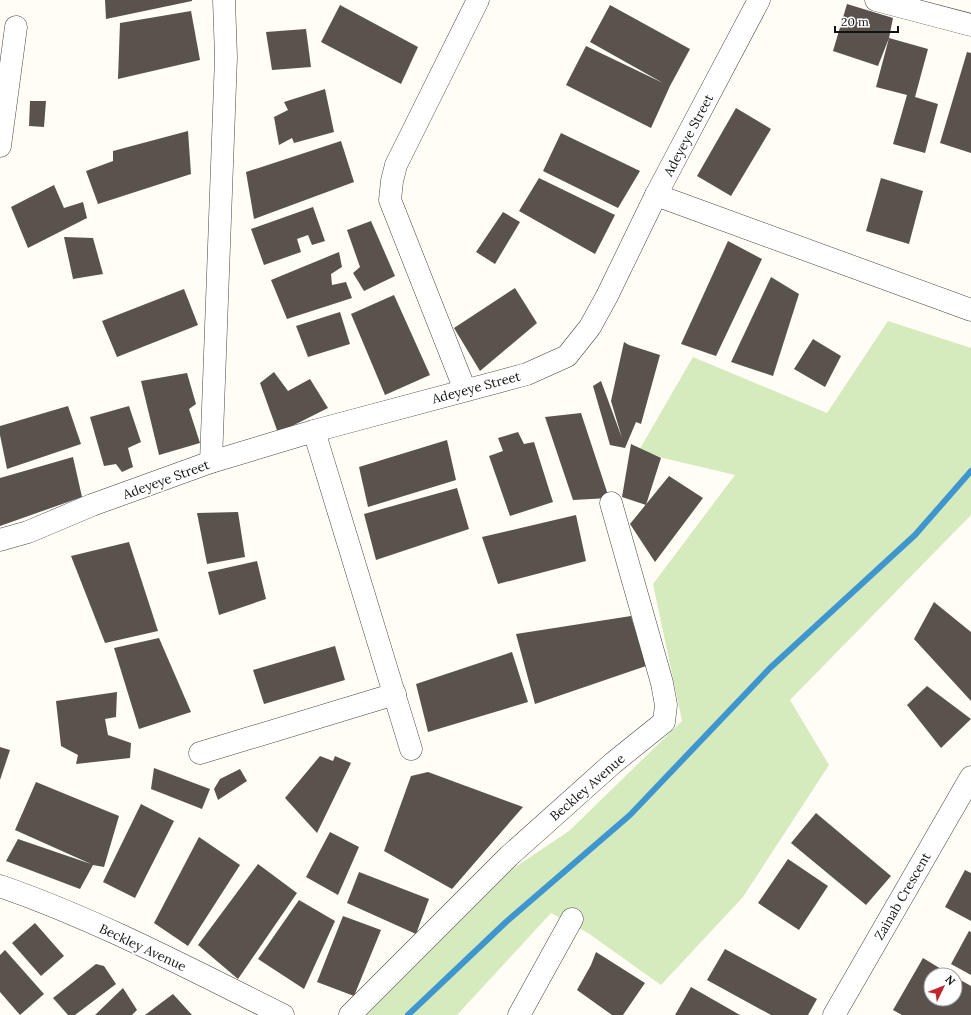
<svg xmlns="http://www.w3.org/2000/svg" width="971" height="1015" font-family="Lora,serif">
  <rect width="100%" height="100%" fill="#fffdf5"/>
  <path fill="#d5ebbd" d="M888,321l83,27v167l-181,185 39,65 -86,132 -82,88 -73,-52 -37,-20 -94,102h-95l134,-135 73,-49 113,-110 -29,-137 82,-109 -97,-23 55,-95 134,56z"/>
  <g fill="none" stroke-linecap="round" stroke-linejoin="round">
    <path stroke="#3f96cf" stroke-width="6" d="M408,1015l98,-93 124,-107 140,-147 145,-133 56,-64"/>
  </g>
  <g fill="#5a524d">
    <path d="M105,0h87v1l-86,18z"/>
    <path d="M847,4l46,14 -4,20 39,11 -13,48 23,7 -13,49 -32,-9 14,-49 -31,-8 13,-49 -11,28 -45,-15z"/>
    <path d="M340,5l78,42 -17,37 -80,-42z"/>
    <path d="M610,5l80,44 -20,37 -19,42 -85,-43 20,-39 77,37 -73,-41z"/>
    <path d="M191,11l9,49 -82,19 2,-56z"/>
    <path d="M306,29l5,38 -39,3 -6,-38z"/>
    <path d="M967,52l4,1v100l-31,-10z"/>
    <path d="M325,89l9,43 -40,11 -2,-5 -13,7 -5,-28 14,-7 -4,-8z"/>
    <path d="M30,101h16l-2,26 -15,-1z"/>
    <path d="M736,108l35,21 -40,67 -34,-20z"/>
    <path d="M188,131l3,43 -93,30 -12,-33 27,-10v-10z"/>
    <path d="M561,133l79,38 -22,37 -75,-37z"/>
    <path d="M341,141l13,41 -100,37 -8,-47z"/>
    <path d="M539,178l76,37 -20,39 -76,-43z"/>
    <path d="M881,178l42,13 -14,53 -43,-13z"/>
    <path d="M54,185l10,23 19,-6 4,16 -59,30 -17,-41z"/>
    <path d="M313,207l12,34 -13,4 -4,-10 -11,4 4,13 -37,13 -13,-36z"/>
    <path d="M503,212l17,10 -25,42 -19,-12z"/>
    <path d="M371,221l24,55 -31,15 -11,-18 7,-6 -13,-37z"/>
    <path d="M64,237l29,1 10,36 -30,5z"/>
    <path d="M728,241l34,18 -46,97 -35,-12z"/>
    <path d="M339,252l3,15 -11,7 1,11 14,-3 6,16 -65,21 -16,-39z"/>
    <path d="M771,277l28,17 -26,82 -42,-14z"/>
    <path d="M515,288l22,35 -57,48 -26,-43z"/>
    <path d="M184,289l14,36 -81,32 -15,-36z"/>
    <path d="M394,295l36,80 -45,20 -34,-81z"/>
    <path d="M340,312l10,32 -42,13 -12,-31z"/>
    <path d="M813,339l28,17 -16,31 -31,-18z"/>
    <path d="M624,342l5,3 31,10 -19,69 -5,-2 -11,26 -15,-3 -17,-59 8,-5 21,57 -11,-37z"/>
    <path d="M274,372l14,19 22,-12 18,29 -50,25 -18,-50z"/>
    <path d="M187,373l9,31 -7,5 11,34 -41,12 -18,-74z"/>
    <path d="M68,406l13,38 -74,25 -7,-34v-9z"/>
    <path d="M129,406l12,36 -13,6 5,19 -11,5 -6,-8 -12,2 -14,-49z"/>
    <path d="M581,413l28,85 -36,2 -28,-83z"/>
    <path d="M518,432l6,12 10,-2 19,60 -43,14 -21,-60 14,-5 -5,-13z"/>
    <path d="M447,440l9,40 -88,27 -9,-40z"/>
    <path d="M631,444l30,14 -15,47 -24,-8z"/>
    <path d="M73,457l9,40 -82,29v-48z"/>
    <path d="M669,476l34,22 -48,64 -25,-38z"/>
    <path d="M457,488l12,41 -93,31 -12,-46z"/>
    <path d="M238,512l7,45 -38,7 -10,-51z"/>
    <path d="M576,515l10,46 -88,23 -16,-47z"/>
    <path d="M129,542l29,89 -53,12 -34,-87z"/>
    <path d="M257,561l9,38 -47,16 -11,-43z"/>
    <path d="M934,602l37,30v69l-57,-62z"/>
    <path d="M631,616l15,50 -111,38 -19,-70z"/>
    <path d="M159,638l32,74 -52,17 -25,-81z"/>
    <path d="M335,646l10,34 -81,24 -11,-34z"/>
    <path d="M512,652l16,50 -100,30 -12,-48z"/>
    <path d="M927,686l44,33 -30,29 -34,-43z"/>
    <path d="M117,692l-1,25 -11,2 3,16 23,8 -1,15 -54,6 2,-9 -17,-9 -5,-45z"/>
    <path d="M0,747l10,3 -10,30z"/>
    <path d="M320,756l13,5 2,-5 16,7 -34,70 -32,-35z"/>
    <path d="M154,768l56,21 -8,20 -51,-20z"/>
    <path d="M240,769l7,12 -29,19 -4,-11 6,-10z"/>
    <path d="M428,772l95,35 -71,82 -68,-38 27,-75z"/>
    <path d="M36,782l83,34 -15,51 -11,-2 -13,24 -74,-28 12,-22 73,25 -76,-34z"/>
    <path d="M141,804l33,17 -39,77 -32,-16z"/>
    <path d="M816,813l75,63 -25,29 -75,-62z"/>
    <path d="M330,832l29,15 -21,48 -32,-18z"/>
    <path d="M199,837l41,28 -52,81 -34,-23z"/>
    <path d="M788,859l40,27 -29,44 -41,-27z"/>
    <path d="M258,864l39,29 -59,86 -40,-34z"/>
    <path d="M965,870l6,3v48l-26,-14z"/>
    <path d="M359,872l70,27 -13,35 -69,-31z"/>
    <path d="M299,900l36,21 -31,68 -46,-30z"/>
    <path d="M343,916l38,14 -27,66 -37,-14z"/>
    <path d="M35,923l29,33 -23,20 -29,-33z"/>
    <path d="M969,931l2,1v43l-20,-11z"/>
    <path d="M725,949l92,50 -9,16h-37l-64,-35z"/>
    <path d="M5,950l39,44 -24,21 -20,-23v-37z"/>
    <path d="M596,952l49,31 -22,32h-11l-35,-25 14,-25z"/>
    <path d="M923,958l28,17h-20v24h24v-22l16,9v29h-69l-9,-5z"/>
    <path d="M96,964l8,2 12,18 -41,31h-7l-15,-17z"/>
    <path d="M691,987l49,28h-65z"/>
    <path d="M123,988l14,22 -5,5h-37z"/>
    <path d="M173,994l19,21h-47z"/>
  </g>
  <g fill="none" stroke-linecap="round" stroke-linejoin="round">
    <g stroke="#444" stroke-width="23">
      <g id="street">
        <path d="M876,0l95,25"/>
        <path d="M0,146l16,-119"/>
        <path d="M656,195l315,115"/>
        <path d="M465,390l-75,-190 2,-19 4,-16 82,-165"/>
        <path d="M314,431l97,318"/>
        <path d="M211,462l15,-405 -2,-57"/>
        <path d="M0,540l28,-8 64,-27 119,-43 103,-31 213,-57 40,-18 23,-29 17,-31 49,-101 103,-195"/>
        <path d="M200,753l195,-59"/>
        <path d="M0,886c98,34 190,83 283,129"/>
        <path d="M350,1015l159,-159 104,-93 51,-41 2,-17 -4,-22 -51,-180"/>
        <path d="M519,1015l53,-96"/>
        <path d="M834,1015l137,-238"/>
      </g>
    </g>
    <use href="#street" stroke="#fff" stroke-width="22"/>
  </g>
  <g text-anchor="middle" stroke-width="4" stroke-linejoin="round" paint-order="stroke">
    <g font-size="13" fill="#111" stroke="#fff">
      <text transform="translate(688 135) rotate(-62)" y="5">Adeyeye Street</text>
      <text transform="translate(476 387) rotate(-15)" y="5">Adeyeye Street</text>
      <text transform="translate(166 479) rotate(-20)" y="5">Adeyeye Street</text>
      <text transform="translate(587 787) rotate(-41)" y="5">Beckley Avenue</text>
      <text transform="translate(902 896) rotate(-60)" y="5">Zainab Crescent</text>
      <text transform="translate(143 947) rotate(25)" y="5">Beckley Avenue</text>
    </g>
  </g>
  <g transform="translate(943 987) rotate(47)"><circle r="19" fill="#ffffff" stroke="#a0a0a0"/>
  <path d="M0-3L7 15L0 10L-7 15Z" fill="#c4262e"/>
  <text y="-6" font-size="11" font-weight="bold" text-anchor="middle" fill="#111111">N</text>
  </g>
  <path d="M835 26v6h63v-6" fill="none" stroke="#111111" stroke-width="2"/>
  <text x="841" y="26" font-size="12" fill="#111111" stroke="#ffffff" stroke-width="3" paint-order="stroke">20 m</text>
</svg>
